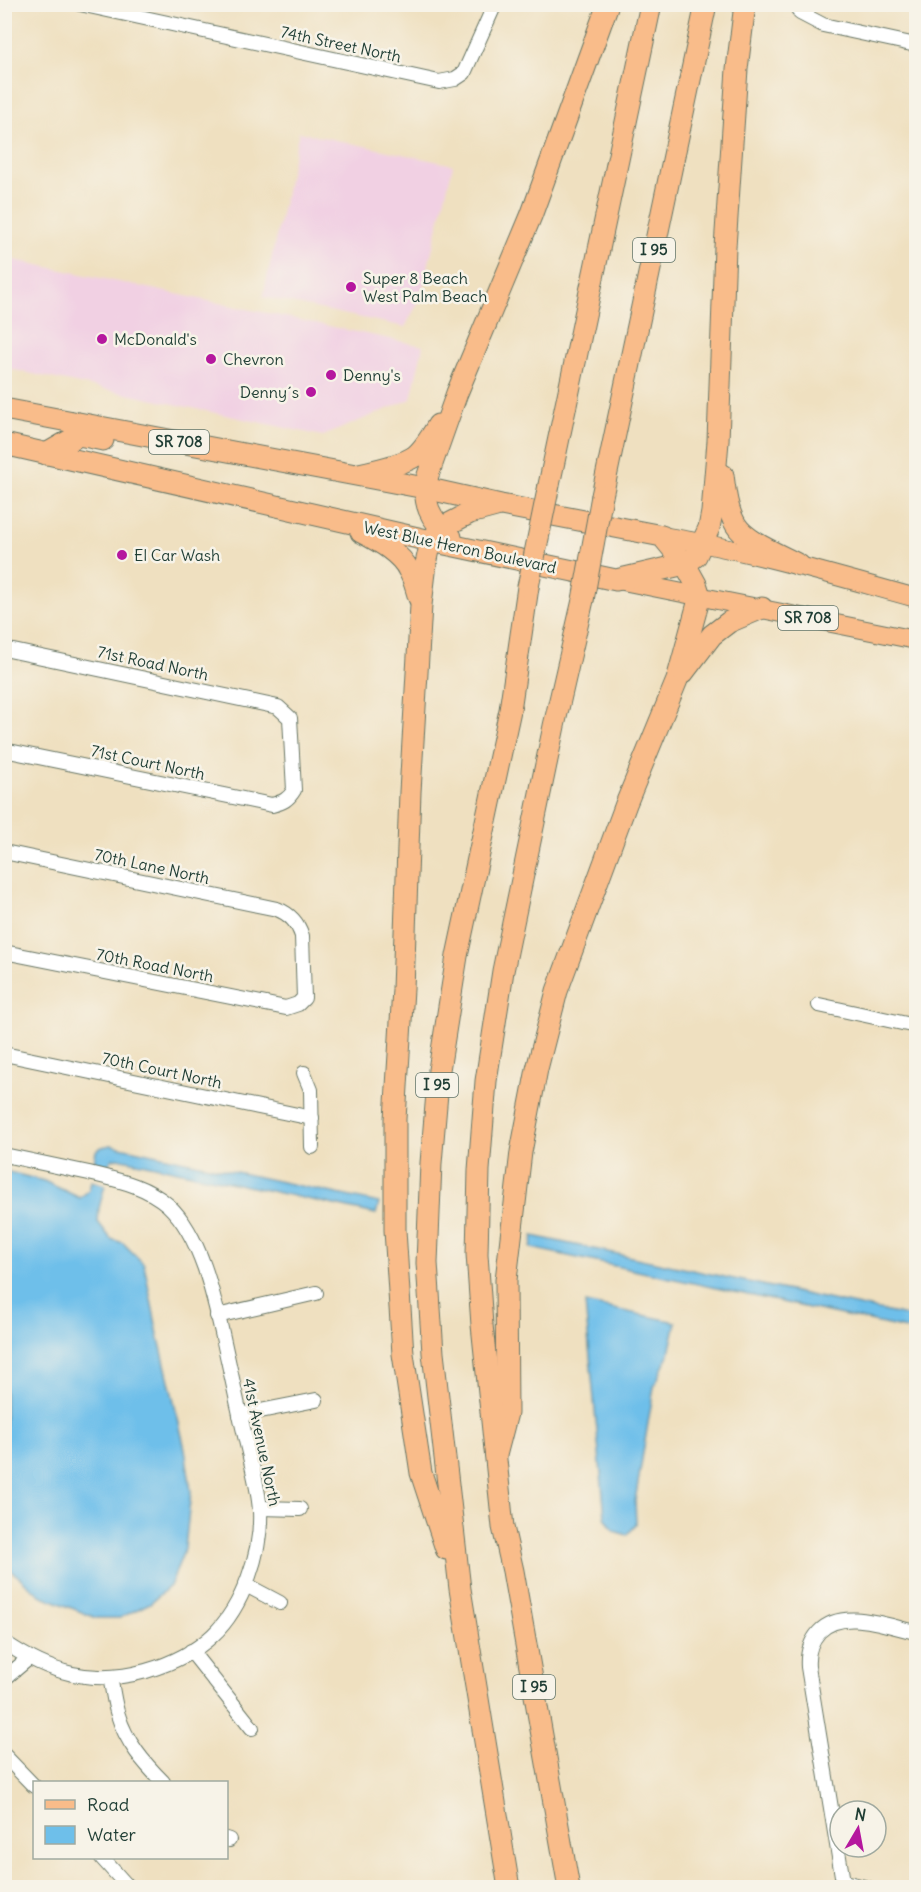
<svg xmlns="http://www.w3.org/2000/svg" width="921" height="1892" font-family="Delius,sans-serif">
  <rect width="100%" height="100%" fill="#f7f3e8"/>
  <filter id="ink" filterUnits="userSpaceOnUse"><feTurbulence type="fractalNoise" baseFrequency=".0167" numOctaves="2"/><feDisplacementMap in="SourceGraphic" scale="12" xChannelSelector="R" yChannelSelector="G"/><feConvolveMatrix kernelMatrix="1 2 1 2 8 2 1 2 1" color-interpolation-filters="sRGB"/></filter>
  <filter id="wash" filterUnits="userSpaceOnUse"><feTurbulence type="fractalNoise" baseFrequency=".008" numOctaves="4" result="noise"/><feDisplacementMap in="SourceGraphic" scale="24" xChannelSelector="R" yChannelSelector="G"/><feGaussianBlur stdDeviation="1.35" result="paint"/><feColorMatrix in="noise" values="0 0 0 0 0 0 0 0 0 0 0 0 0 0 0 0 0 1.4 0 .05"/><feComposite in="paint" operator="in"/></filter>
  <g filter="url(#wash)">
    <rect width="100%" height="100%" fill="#efe0c0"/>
    <g fill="#f1d0e3">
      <path d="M299,132l154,33 -33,134 -15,28 -142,-30z"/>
      <path d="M5,258l418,88 -12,53 -88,37 -318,-68z"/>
    </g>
    <g fill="#6ebfea" stroke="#467e8f" stroke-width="1.5">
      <path d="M111,1145l268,58 -3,11 -258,-56 -6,1 -4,6 -14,-3 2,-11 6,-4z"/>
      <path d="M5,1171l39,10 36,17 9,-8 2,-9 14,4 -6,23 -1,14 13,17 12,4 21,21 13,66 28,119 6,42 -6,57 -15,38 -20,17 -30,15h-24l-56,-23 -35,-30z"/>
      <path d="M533,1236l383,82v13l-385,-83z"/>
      <path d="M585,1303l91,19 -7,31 -15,34 -19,114 1,24 -9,10 -13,-4 -9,-14z"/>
    </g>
  </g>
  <g filter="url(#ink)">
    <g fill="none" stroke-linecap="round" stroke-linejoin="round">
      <g stroke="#687665" stroke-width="16">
        <g id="minor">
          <path d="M80,4l359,78 16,-3 9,-6 31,-69"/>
          <path d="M796,4l4,9 23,12 93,20"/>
          <path d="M4,649l274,58 12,11 4,72c-6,10 -11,12 -22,15l-268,-55"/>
          <path d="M4,852l273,57c13,5 21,14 25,27l2,62 -6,6 -12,4 -282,-56"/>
          <path d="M819,1005l97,21"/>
          <path d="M4,1054l308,64"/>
          <path d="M304,1073l7,17 1,57"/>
          <path d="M4,1155c29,6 57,12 85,18 28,7 56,12 79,32 37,34 49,107 60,155 7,32 14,65 22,97 4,17 9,36 10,54 2,40 -17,96 -47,124 -19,18 -43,29 -67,36 -54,15 -97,2 -142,-29"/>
          <path d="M217,1316l99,-23"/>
          <path d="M240,1415l76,-15"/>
          <path d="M260,1508l40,1"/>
          <path d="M246,1585l34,18"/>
          <path d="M191,1651l61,77"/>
          <path d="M110,1678c3,12 4,25 8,37 8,27 26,48 45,67"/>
          <path d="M4,1679l25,-21"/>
          <path d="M4,1755l30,31"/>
          <path d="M226,1839l3,1"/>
          <path d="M102,1858l27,30"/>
          <path d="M844,1882l24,6"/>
          <path d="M844,1888l-36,-221c-1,-13 2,-25 11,-35 23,-25 68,-6 97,0"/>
        </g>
      </g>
      <g stroke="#687665" stroke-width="20">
        <g id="major">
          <path d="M662,536c87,14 170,39 254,62"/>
          <path d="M618,580l298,60"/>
        </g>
      </g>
      <g stroke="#687665" stroke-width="23">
        <g id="highway">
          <path d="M4,409l421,79 76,17 161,31 23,28 11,20 4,12 -23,84 -51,124 -69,187 -20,78 -16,83 -15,128 1,133 -11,42"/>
          <path d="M4,444l427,97 185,39 69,-16 11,-8 13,-28 3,-16 6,-71 7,-194 12,-178 8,-65"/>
          <path d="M46,454l33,-19 24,5"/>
          <path d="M359,474c14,-3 45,-10 56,-18 9,-7 17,-21 23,-31"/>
          <path d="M723,475c2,16 4,35 13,50 10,17 45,30 63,40"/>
          <path d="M549,485l102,-481"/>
          <path d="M602,496l104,-492"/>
          <path d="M361,532c17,9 40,21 48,39 5,8 7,18 10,27"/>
          <path d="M451,537c-21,-17 -30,-35 -23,-62l29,-82 74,-177 77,-212"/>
          <path d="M683,673l29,-38 17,-13 33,-14"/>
          <path d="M446,1549l-25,-76 -18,-119 -8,-124v-111l8,-130 7,-197 11,-187 5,-41 5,-23 10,-13 29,-15 26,-7"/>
          <path d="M509,1888l-49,-299 -27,-236 -6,-90 4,-100 8,-93 18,-114 53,-246 18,-123"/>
          <path d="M569,1888l-56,-317 -10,-44 -21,-202 -5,-71 2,-84 7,-89 17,-110 51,-245 29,-126"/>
        </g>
      </g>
      <use href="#minor" stroke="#fff" stroke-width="14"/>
      <use href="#major" stroke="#f9bc8a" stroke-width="18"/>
      <use href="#highway" stroke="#f9bc8a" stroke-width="21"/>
      <g stroke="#687665" stroke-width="23" stroke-linecap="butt">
        <g id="highway-bridge">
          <path d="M528,587l21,-102"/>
          <path d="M583,600l19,-104"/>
        </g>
      </g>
      <use href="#highway-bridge" stroke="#f9bc8a" stroke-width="21"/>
    </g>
  </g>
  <g fill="#b5179e" stroke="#f7f3e8" stroke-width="2">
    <circle cx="351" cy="287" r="6"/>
    <circle cx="102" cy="339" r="6"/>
    <circle cx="211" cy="359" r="6"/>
    <circle cx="331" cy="375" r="6"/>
    <circle cx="311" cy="392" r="6"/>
    <circle cx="122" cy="555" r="6"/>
  </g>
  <g text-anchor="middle" stroke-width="5" stroke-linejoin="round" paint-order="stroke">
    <g fill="#f7f3e8" stroke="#60746a" stroke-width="1.5">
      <rect x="633" y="238" width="42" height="24" rx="4.5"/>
      <rect x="149" y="430" width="60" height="24" rx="4.5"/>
      <rect x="778" y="606" width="60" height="24" rx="4.5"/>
      <rect x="416" y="1073" width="42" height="24" rx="4.5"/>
      <rect x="513" y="1675" width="42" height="24" rx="4.5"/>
    </g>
    <g font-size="15" font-weight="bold" fill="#1f3d34">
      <text x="654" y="255">I 95</text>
      <text x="179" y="447">SR 708</text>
      <text x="808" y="623">SR 708</text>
      <text x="437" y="1090">I 95</text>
      <text x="534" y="1692">I 95</text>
    </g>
    <g font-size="16" fill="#1f3d34" stroke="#f7f3e8">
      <text transform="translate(341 44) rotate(12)" y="6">74th Street North</text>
      <text transform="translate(460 547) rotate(12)" y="6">West Blue Heron Boulevard</text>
      <text transform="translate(153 663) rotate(12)" y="6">71st Road North</text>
      <text transform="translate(148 762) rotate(12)" y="6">71st Court North</text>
      <text transform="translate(152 866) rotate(12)" y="6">70th Lane North</text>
      <text transform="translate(155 965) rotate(11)" y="6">70th Road North</text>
      <text transform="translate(162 1070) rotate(12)" y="6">70th Court North</text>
      <text transform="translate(262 1442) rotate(78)" y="6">41st Avenue North</text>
    </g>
    <g font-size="16" fill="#1f3d34" stroke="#f7f3e8" text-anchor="start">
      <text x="363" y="284">Super 8 Beach<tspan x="363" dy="18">West Palm Beach</tspan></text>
      <text x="114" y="345">McDonald's</text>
      <text x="223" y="365">Chevron</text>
      <text x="343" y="381">Denny's</text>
      <text x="299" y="398" text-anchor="end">Denny´s</text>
      <text x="134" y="561">El Car Wash</text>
    </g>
  </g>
  <rect width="921" height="1892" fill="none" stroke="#f7f3e8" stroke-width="24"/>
  <rect x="33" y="1781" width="195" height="78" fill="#f7f3e8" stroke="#a1aaa0" stroke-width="1.5"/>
  <rect x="45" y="1800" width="30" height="9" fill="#f9bc8a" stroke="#a1aaa0" stroke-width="1.5"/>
  <text x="87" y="1811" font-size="18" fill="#1f3d34">Road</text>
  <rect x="45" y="1826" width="30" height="18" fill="#6ebfea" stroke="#a1aaa0" stroke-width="1.5"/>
  <text x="87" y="1841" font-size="18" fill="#1f3d34">Water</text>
  <g transform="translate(858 1829) rotate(10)"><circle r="28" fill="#f7f3e8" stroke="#a1aaa0" stroke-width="1.5"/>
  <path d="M0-4.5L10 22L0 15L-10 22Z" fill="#b5179e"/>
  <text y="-9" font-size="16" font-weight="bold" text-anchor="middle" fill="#1f3d34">N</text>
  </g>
</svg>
